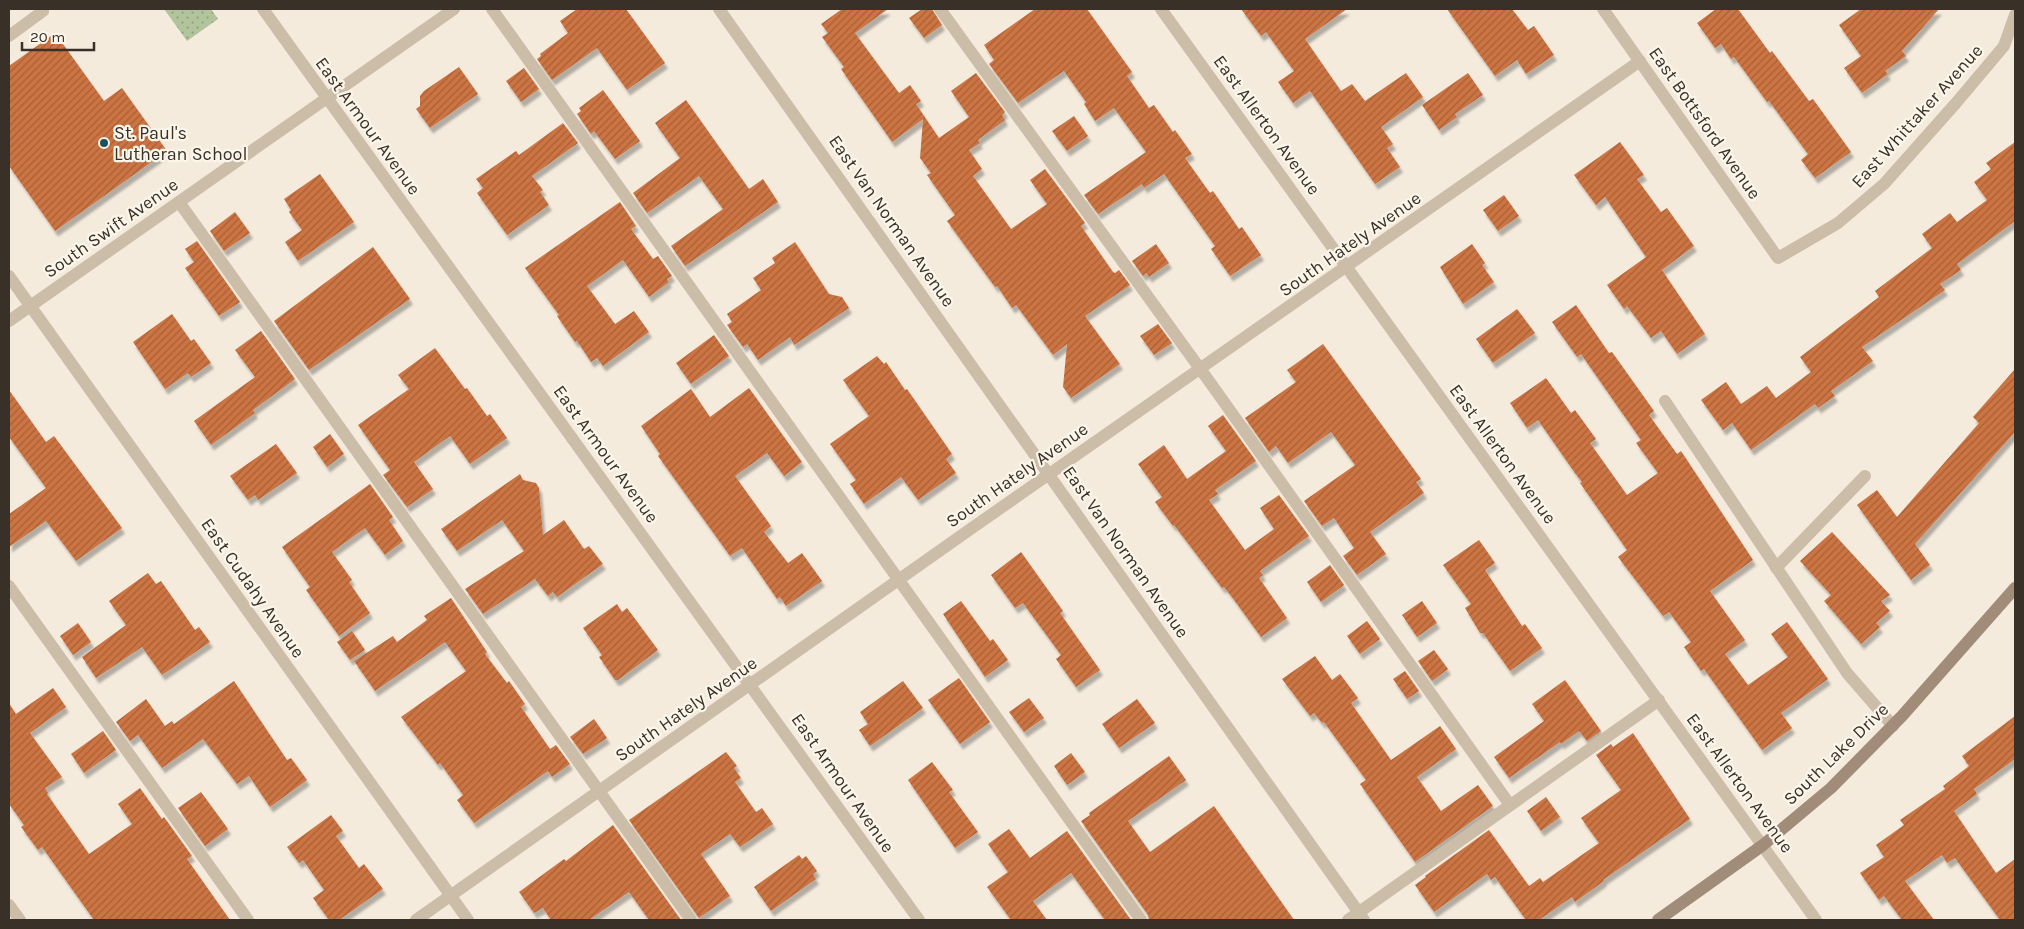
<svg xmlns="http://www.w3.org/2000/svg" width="2024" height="929" font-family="Karla,sans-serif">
  <defs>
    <pattern id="grass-dots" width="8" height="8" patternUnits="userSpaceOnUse" patternTransform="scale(1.25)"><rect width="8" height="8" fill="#b2c49c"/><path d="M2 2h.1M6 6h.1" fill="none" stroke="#92a07f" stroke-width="1.8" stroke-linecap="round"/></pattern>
    <pattern id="building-hatch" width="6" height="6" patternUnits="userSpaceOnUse" patternTransform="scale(1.25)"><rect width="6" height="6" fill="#cc7443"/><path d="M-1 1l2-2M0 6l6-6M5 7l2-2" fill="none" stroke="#a76038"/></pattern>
    <filter id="shadow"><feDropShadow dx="3" dy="5.5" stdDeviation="1" flood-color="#0004"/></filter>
  </defs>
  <rect width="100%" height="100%" fill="#f4ebdd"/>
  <path fill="url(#grass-dots)" d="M164,9h47l7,10 -31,22z"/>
  <g fill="url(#building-hatch)" filter="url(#shadow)">
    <path d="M577,9h49l39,54 -38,27 -30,-42 -45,32 -15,-21 4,-3 -1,-2 28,-21 -8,-12z"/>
    <path d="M842,9h46l-33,24 44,60 11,-8 11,16 -5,3 23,34 30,-21 -18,-26 25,-18 29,39 -3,3 3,5 -27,20 2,3 -11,7 13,19 -9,7 38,53 36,-25 -17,-24 15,-11 40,54 -4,3 32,46 2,1 4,-3 11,15 -45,31 35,48 -49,34 -8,-11 4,-43 -14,11 -37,-50 -4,3 -15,-22 -2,1 -48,-66 8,-6 -28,-40 4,-2 -11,-15 3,-39 -31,23 -51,-73 3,-2 -22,-30 6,-4 -7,-9z"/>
    <path d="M922,9h10l10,16 -18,13 -15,-20z"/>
    <path d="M1035,9h52l45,63 -5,4 22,32 5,-3 19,27 2,-2 17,24 -7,4 25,35 3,-2 26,38 3,-2 19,28 -31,21 -19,-27 4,-3 -51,-72 -20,14 -2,-4 -44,30 -14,-19 62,-43 -32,-44 -19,13 -11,-17 2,-2 -22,-31 -46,32 -29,-39 5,-4 -10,-15z"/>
    <path d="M1241,9h106l-42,30 36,52 11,-7 13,17 41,-28 17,24 -42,30 12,17 -6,4 13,19 -25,17 -65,-93 -17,12 -15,-21 16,-11 -28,-39 -5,4z"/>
    <path d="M1447,9h65l16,21 6,-4 20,29 -28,19 -9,-14 -22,16z"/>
    <path d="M1716,9h22l32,44 2,-2 37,50 4,-2 38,53 -36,26 -14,-18 7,-6 -39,-53 -2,1 -33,-45 -3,2 -10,-15 -6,4 -18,-25z"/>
    <path d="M1861,9h78l-37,42 4,5 -21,15 3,3 -26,19 -18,-25 17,-12 -22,-31z"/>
    <path d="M55,33l49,68 18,-13 45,63 -112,80 -46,-65v-100z"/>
    <path d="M459,67l19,27 -48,34 -14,-19 4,-3v-10l4,-5z"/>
    <path d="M524,68l15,21 -18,13 -15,-21z"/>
    <path d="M1468,73l15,22 -28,19 2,3 -18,13 -17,-25z"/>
    <path d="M603,90l37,51 -25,18 -21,-28 -3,3 -14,-20 4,-3 -2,-3z"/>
    <path d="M686,100l63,89 14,-10 15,23 -93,64 -14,-20 52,-37 -24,-33 -52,37 -14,-20 47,-35 -25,-35z"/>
    <path d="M1074,116l14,20 -21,15 -15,-20z"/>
    <path d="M563,123l15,20 -46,33 11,14 -3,2 9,13 -42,30 -30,-42 6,-5 -7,-9 40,-28 3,4z"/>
    <path d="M1620,142l24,33 -7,4 24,33 6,-4 27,38 -32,24 43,64 -28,20 -16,-23 -10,7 -24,-32 -3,3 -17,-24 39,-28 -41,-60 -9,8 -22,-30z"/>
    <path d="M2015,142v79l-58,43 4,6 -21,14 5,6 -83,57 11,14 -42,30 4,5 -17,12 -3,-4 -64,46 -19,-27 -9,7 -22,-30 25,-18 15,22 26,-18 9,12 35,-26 -11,-15 79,-60 -4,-6 57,-43 -10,-14 28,-21 7,9 30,-22 -13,-18 17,-13 -5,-6z"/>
    <path d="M320,174l34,48 -56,39 -13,-19 17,-12 -13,-18 2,-2 -7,-11z"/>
    <path d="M1504,195l15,21 -21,15 -15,-21z"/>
    <path d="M620,202l16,24 -5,3 22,30 5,-3 14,20 -5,3 2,3 -20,15 -26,-37 -36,26 28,38 19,-13 15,21 -46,34 -6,-8 -6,4 -14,-21 -2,1 -18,-26 2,-1 -34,-47z"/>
    <path d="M235,212l15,21 -26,18 -14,-20z"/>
    <path d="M197,241l43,61 -21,14 -34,-48 9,-6 -9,-13z"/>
    <path d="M795,242l34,52 13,3 7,11 -55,37 -4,-8 -32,23 -11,-16 -4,3 -16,-22 5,-3 -5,-8 34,-24 -8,-12 22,-15 -3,-5z"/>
    <path d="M1156,244l13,19 -20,14 -3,-4 -3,3 -11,-15z"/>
    <path d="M1472,244l13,19 -3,2 12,17 -31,22 -23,-37z"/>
    <path d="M373,247l37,52 -101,71 -35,-49z"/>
    <path d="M1576,305l33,48 3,-1 42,59 -5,4 28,39 4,-3 72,109 -43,31 35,49 -20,14 23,31 40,-28 -17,-23 16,-12 41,57 -47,34 11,15 -30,22 -58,-81 -3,2 -17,-24 7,-5 -22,-30 -6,4 -45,-59 9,-7 -47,-67 2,-1 -7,-9 -37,-53 -11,8 -17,-25 36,-25 25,35 4,-3 21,29 -6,4 37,52 31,-22 -22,-30 5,-3 -60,-86 -4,3 -25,-35z"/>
    <path d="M1517,309l18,24 -42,30 -17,-24z"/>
    <path d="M172,314l19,27 3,-2 17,24 -20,14 -3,-4 -23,16 -32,-47z"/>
    <path d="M1158,324l14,19 -18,12 -14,-19z"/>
    <path d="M261,331l34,48 -42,31 2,3 -44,32 -17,-24 61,-44 -20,-27z"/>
    <path d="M714,335l15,21 -38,28 -15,-21z"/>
    <path d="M1323,344l98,135 -5,3 8,11 -54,39 16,22 -29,21 -14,-19 11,-8 -20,-30 -12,8 -18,-25 51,-36 -24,-33 -43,31 -12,-17 -7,6 -24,-34 51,-36 -9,-12z"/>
    <path d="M435,348l30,41 2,-1 20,28 3,-2 17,24 -37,26 -20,-28 -36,26 19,27 -26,18 -24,-32 7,-5 -32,-45 51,-36 -11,-14z"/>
    <path d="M877,356l7,8 2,-2 19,28 2,-1 45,65 -6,5 10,14 -38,27 -17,-23 -37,27 -14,-20 6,-4 -26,-36 39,-28 -26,-36z"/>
    <path d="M2015,369v63l-100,112 15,21 -19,15 -54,-75 20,-15 20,27 82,-94 -6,-6z"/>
    <path d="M749,388l53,74 -18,14 -17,-23 -32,23 36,50 -7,6 24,31 14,-10 20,28 -36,25 -6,-9 -3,2 -35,-51 -12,8 -72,-100 2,-2 -19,-28 50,-37 19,28z"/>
    <path d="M9,390l37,52 8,-6 68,92 -46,33 -30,-40 -37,26v-33l37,-26 -37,-51z"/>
    <path d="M1223,415l33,46 -41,29 3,4 -9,6 36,50 29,-21 -14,-21 19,-13 30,41 -49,35 3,4 -4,3 28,40 -26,19 -29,-40 -8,-10 -2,1 -48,-63 -1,1 -18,-24 7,-5 -24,-33 26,-19 23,34 39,-28 -18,-25z"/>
    <path d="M330,434l14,20 -17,13 -14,-20z"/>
    <path d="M276,444l21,29 -39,27 -3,-5 -7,5 -18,-24z"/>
    <path d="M520,474l3,6 13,3 3,5 4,47 21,-15 20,29 5,-3 14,18 -46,33 -4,-5 -5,4 -13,-17 -52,35 -18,-25 59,-38 -22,-31 -45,31 -16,-22z"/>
    <path d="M370,484l23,33 -4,3 14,21 -18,14 -20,-27 -33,24 20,28 -3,2 21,31 -31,23 -33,-46 4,-3 -28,-40z"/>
    <path d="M1832,532l58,63 -9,6 9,10 -14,12 4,4 -19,17 -37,-43 7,-6 -31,-34z"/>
    <path d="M1479,540l16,23 -10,7 37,56 3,-2 17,24 -32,23 -27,-38h-3l-15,-25 6,-4 -28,-39z"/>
    <path d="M1021,552l42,59 -3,2 40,57 -24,17 -20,-28 5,-4 -38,-52 -8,5 -24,-33z"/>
    <path d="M1330,565l14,20 -23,17 -14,-20z"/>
    <path d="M148,573l8,11 5,-3 34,49 4,-3 11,15 -48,33 -20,-28 -46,31 -14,-21 44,-32 -17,-24z"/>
    <path d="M451,598l36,54 -2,2 22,29 2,-2 16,23 -4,3 29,42 6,-4 14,19 -18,13 -4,-6 -74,52 -17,-23 6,-5 -23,-32 -2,2 -37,-48 65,-46 -21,-29 -70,49 -21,-30 39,-25 4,6 30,-22 -3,-4z"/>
    <path d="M961,601l29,40 3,-2 15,21 -23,17 -42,-63z"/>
    <path d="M1422,601l15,22 -20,14 -15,-22z"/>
    <path d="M617,604l5,8 5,-4 31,42 -40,30h-3l-16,-23 3,-2 -19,-27z"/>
    <path d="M1367,621l13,18 -20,15 -13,-18z"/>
    <path d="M78,623l13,19 -18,13 -13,-19z"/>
    <path d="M352,631l13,19 -15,10 -13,-18z"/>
    <path d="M1434,650l14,19 -16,12 -14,-20z"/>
    <path d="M1315,656l17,24 8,-6 18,24 -7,5 40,57 49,-34 16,23 -39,28 24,34 37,-26 15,21 -78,56 -55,-78 6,-4 -42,-58 -2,1 -8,-10 -4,3 -28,-37z"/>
    <path d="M1405,671l14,20 -12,8 -14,-20z"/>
    <path d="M959,678l31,44 -30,22 -32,-44z"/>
    <path d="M1565,680l36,51 -14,10 -8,-10 -18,13 -1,-2 -51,36 -15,-21 50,-36 -12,-17z"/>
    <path d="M234,681l53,79 4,-2 16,22 -37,27 -21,-31 -12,8 -34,-45 -41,29 -24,-33 -8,6 -14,-19 30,-23 19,27 7,-5 2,3z"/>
    <path d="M903,681l20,27 -53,38 -11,-16 9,-6 -8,-12z"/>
    <path d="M53,688l13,19 -36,26 32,44 -17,11 3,5 -1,1 42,60 43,-30 -14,-20 22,-16 22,31 2,-2 28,39 -5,3 43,61h-136l-52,-73 -4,3 -17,-23 3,-2 -15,-21v-101l7,11z"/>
    <path d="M1029,698l15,20 -20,14 -15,-20z"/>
    <path d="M1137,699l18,24 -36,25 -17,-24z"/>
    <path d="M2015,716v43l-41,30 3,5 -23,17 42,62 19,-14v61h-15l-45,-62 -8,5 -5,-8 -37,26 29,39h-32l-18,-24 -5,4 -19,-27 24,-16 -8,-12 28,-20 -4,-5 45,-31 -2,-3 26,-20 -7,-10z"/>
    <path d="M594,719l13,19 -24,16 -13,-17z"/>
    <path d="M103,731l13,19 -32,23 -13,-19z"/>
    <path d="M1633,733l57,86 -87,61 1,1 -29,21 -3,-5 -33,23h-13l-31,-43 -4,3 -4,-6 -53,38 -19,-27 11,-8 -1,-1 64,-46 40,56 11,-8 3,4 56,-39 -18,-25 40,-28 -25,-35 15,-11 2,3z"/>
    <path d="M726,752l11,14 -3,2 7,10 -6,4 21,30 6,-4 11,16 -33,23 -10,-13 -29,20 29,42 -31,22 -70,-98z"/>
    <path d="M1071,753l14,19 -18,13 -13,-19z"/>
    <path d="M1169,756l17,24 -58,41 22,31 64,-46 80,114h-145l-1,-5 -67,-94 9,-6 -1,-2z"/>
    <path d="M932,762l21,28 -4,2 29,40 -23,16 -47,-68z"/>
    <path d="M201,792l27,37 -23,17 -27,-38z"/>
    <path d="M1546,797l14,20 -19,14 -14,-20z"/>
    <path d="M331,815l12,16 -7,5 23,32 5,-4 19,25 -44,31h-10l-16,-22 11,-8 -21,-30 -4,3 -12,-16z"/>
    <path d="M613,825l68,95h-32l-20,-28 -40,28h-38l-8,-12 -9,5 -15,-21 45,-33 2,2z"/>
    <path d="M1009,829l21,29 37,-27 64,89h-26l-34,-47 -38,28 14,19h-36l-24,-33 21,-15 -20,-28z"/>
    <path d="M799,855l3,4 4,-3 11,15 -4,3 3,5 -45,32 -17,-24z"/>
  </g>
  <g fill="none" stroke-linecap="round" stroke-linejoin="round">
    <g stroke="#ccbda8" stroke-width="12">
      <path d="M492,9l649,911"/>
      <path d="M940,9l274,379 296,417"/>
      <path d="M9,36l34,-25 -1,-2"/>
      <path d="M179,202l512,718"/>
      <path d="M1665,401l182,272 46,53"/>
      <path d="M1776,568l89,-92"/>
      <path d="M9,586l239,334"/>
      <path d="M1348,920l311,-220"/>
    </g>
    <g stroke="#ccbda8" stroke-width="12">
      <path d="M263,9l656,911"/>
      <path d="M719,9l645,911"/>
      <path d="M1161,9l655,911"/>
      <path d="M1603,9l175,249 60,-35 46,-39 72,-81 48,-57 11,-31"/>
      <path d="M9,276l459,644"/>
      <path d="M9,321l445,-312"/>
      <path d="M9,905l11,15"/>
      <path d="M416,920c406,-289 816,-573 1224,-859"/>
    </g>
    <path stroke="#a08c79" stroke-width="12" d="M1658,920l105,-75 68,-57 71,-72 113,-128"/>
  </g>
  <circle fill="#1c515d" stroke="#fbf5ea" stroke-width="2" cx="104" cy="143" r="5"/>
  <g text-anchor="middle" stroke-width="4.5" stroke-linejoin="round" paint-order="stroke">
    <g font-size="18" fill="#393028" stroke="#fbf5ea">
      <text transform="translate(1917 116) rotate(-48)" y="6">East Whittaker Avenue</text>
      <text transform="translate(1705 123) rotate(55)" y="6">East Bottsford Avenue</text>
      <text transform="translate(1267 125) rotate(54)" y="6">East Allerton Avenue</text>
      <text transform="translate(368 126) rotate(54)" y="6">East Armour Avenue</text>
      <text transform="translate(892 221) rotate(55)" y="6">East Van Norman Avenue</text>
      <text transform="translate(111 228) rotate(-35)" y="6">South Swift Avenue</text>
      <text transform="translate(1350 244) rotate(-35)" y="6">South Hately Avenue</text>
      <text transform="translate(606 454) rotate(54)" y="6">East Armour Avenue</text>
      <text transform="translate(1503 454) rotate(54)" y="6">East Allerton Avenue</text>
      <text transform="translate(1017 475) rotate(-35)" y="6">South Hately Avenue</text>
      <text transform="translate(1126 552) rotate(55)" y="6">East Van Norman Avenue</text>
      <text transform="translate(253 588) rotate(55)" y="6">East Cudahy Avenue</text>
      <text transform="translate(686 709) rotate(-35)" y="6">South Hately Avenue</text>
      <text transform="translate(1836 754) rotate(-44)" y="6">South Lake Drive</text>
      <text transform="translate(843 783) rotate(55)" y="6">East Armour Avenue</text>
      <text transform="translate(1740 783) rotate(54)" y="6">East Allerton Avenue</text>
    </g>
    <g font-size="18" fill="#393028" stroke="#fbf5ea" text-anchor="start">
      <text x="114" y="139">St. Paul's<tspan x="114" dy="21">Lutheran School</tspan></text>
    </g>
  </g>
  <rect width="2024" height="929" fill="none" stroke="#393028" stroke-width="20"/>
  <path d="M22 42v8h72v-8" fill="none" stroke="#393028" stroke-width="2.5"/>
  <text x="30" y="42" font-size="15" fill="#393028" stroke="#fbf5ea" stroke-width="4" paint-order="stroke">20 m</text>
</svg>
